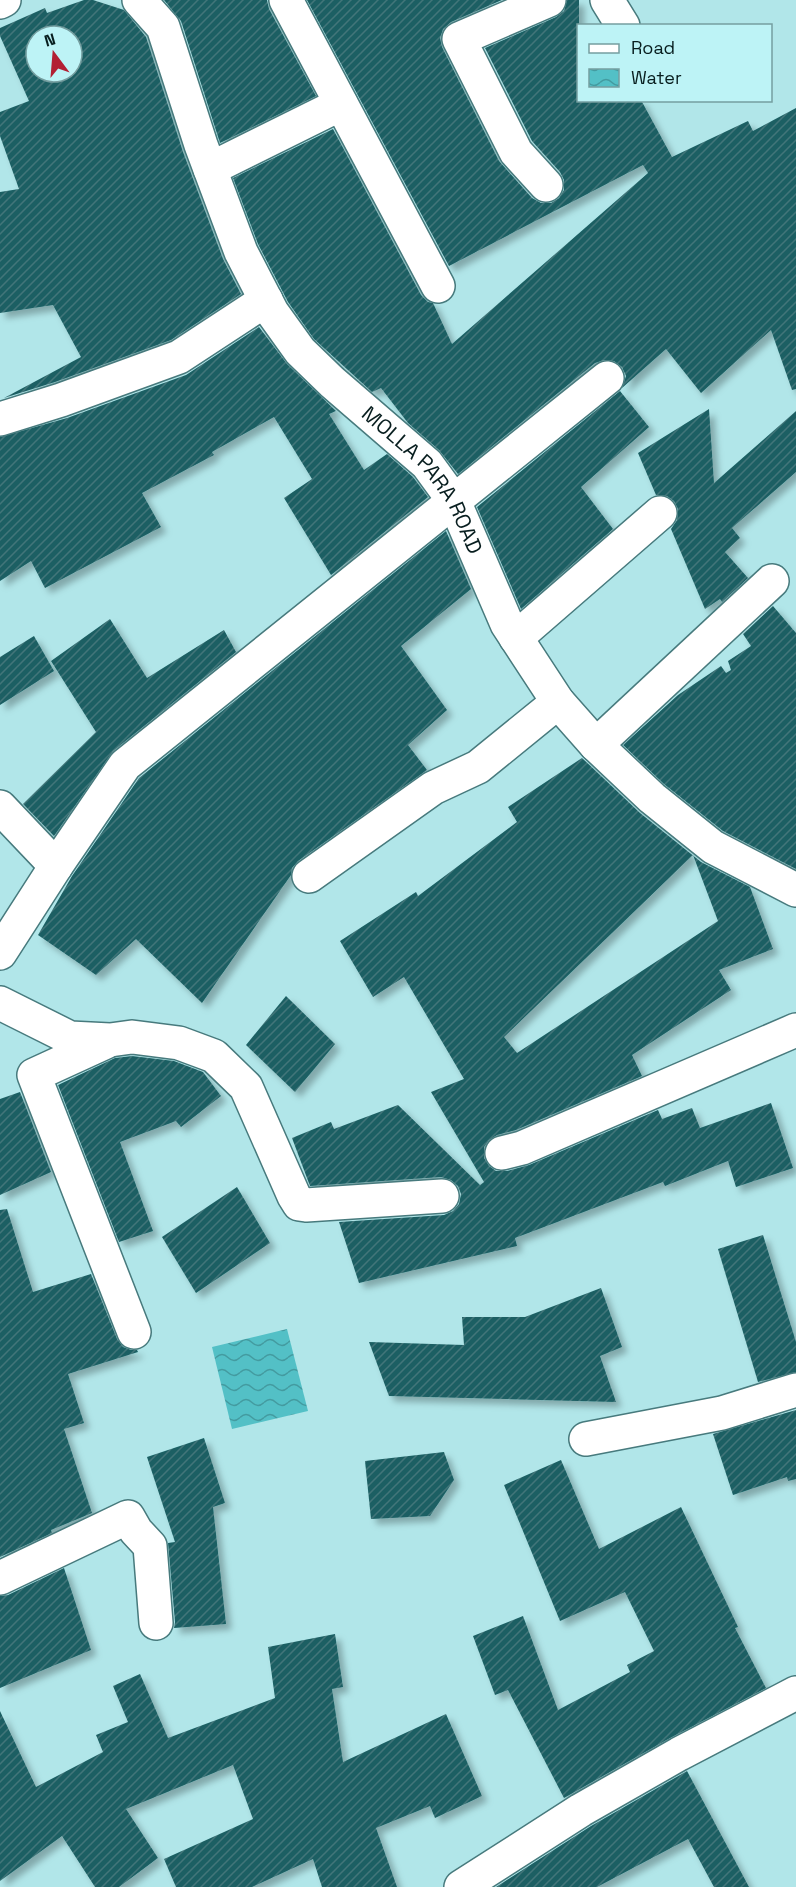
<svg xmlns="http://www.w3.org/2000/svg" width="796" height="1887" font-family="'Space Grotesk',sans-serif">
  <defs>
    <pattern id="water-waves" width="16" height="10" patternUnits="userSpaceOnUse" patternTransform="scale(1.5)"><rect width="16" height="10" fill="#53c0c6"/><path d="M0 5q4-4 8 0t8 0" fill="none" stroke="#439ba0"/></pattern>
    <pattern id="building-hatch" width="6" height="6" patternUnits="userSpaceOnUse" patternTransform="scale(1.5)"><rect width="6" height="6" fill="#1b5f63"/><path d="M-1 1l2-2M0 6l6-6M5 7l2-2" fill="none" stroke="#427679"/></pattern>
    <filter id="shadow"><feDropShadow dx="5.5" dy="5.5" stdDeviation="3" flood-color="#0004"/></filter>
  </defs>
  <rect width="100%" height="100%" fill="#b1e6e9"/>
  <path fill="url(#water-waves)" d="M287,1329l21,82 -76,18 -20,-82z"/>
  <g fill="url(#building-hatch)" fill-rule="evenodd" filter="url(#shadow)">
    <path d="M84,0h9l31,10 22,27 37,115 40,107 18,35 -70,46 -116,42 -51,16 77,-41 -28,-52 -53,8v-121l19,-3 -19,-53v-24l29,-11 -29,-65v-8l45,-20 2,5zM36,36h36v36h-36z"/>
    <path d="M164,0h103l2,9 47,87 -96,47 -39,-122z"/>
    <path d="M307,0h195l-51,22 -8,7 -3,9 2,9 57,114 33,37 9,5h10l8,-5 5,-8v-10l-4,-8 -28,-31 -47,-93 71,-31 8,-6 3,-11h12v100h62l31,57 76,-36 5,10 43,-23v281l-4,1 -21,-60 -70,63 -35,-44 -44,39 4,-12 -4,-9 -8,-6 -10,-1 -9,3 -137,111 -19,-24 -31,-27 -27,-35 -9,4 -58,-53 -26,-37 -30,-58 -25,-66 100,-49 88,166 7,7 5,1 19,41 196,-171 -5,-8 -194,101z"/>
    <path d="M259,327l28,37 49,47 -7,3 35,56 23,-16 26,23 15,20 -97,78 -47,-77 28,-19 -38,-62 -62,35 2,3 -72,38 19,34 -116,61 -14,-27 -31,20v-144l67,-19 119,-43z"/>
    <path d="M620,391l29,36 -68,60 32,42 -92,80 -44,-102z"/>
    <path d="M709,409l5,74 82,-72v61l-64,56 8,10 -15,14 23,26 -26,24 -2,-3 -15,10 -34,-80 6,-9 1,-11 -4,-8 -7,-5 -11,-1 -18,-42z"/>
    <path d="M446,531l25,58 -70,57 46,64 -39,35 19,25 -129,91 -6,7 -1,7 -89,128 -66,-64 -40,36 -58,-40 34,-59 67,-98z"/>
    <path d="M773,606l23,27v236l-73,-38 -59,-47 -41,-39 55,-50 43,-29 5,7 5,-3 -3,-9 23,-15 -8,-12z"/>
    <path d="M110,619l37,59 77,-48 12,22 -123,99 -59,85 -31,-32 73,-72 -45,-71z"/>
    <path d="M34,636l20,35 -54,34v-48z"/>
    <path d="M582,758l58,55 61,49 49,25 23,62 -54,21 12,20 -99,65 10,21 -126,54 -19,5 -8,5 -5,7v11l5,8 7,5h11l22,-6 129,-55 4,9 30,-11 8,20 71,-25 22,65 -57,19 -8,-26 -63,25 -2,-4 -148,56 2,8 -158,37 -20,-61 105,-7 9,-4 6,-7 2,-10 -3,-8 -7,-6 -10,-3 -131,9 -18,-48 39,-16 3,7 64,-24 82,80 4,-3 -53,-90 33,-13 -60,-102 -31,20 -33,-56 76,-49 2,4 99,-74 -9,-15zM693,855l25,66 -201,132 -13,-16z"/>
    <path d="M286,996l49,48 -40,48 -49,-47z"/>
    <path d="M132,1056l42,5 29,11 18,24 -40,31 -5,-6 -56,21 33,89 -34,11 -61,-157 57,-27z"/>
    <path d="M20,1092l31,80 -51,23v-96z"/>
    <path d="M237,1187l33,56 -74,50 -34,-56z"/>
    <path d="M7,1209l26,83 58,-18 26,65 6,8 8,3h6l1,2 -70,22 16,49 -20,6 28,84 -41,17 1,3 -52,24v-347z"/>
    <path d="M763,1235l33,107v30l-38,10 -40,-133z"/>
    <path d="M601,1288l21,59 -22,9 16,46 -227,-6 -20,-54 95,3 -2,-28h63z"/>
    <path d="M796,1410v69l-8,2 -1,-4 -54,18 -20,-61z"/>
    <path d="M204,1438l21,65 -12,4 13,117 -52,4 1,-6 -7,-79 7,-1 -28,-85z"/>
    <path d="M444,1452l10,28 -24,36 -59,3 -6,-58z"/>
    <path d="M561,1460l38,89 82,-42 57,120 -3,1 31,60 -96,50 -106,60 -56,-108 -13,5 -22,-59 50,-20 35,94 72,-38 -3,-7 27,-14 -29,-59 -65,29 -56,-136z"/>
    <path d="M64,1568l27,82 -91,38v-92l8,-1z"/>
    <path d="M335,1634l8,53 -11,2 11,73 103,-48 36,82 -47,22 -5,-12 -54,22 21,59h-75l-9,-28 -61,28h-76l-12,-28 89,-40 -20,-54 -107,44 32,49 -39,29h-24l-33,-51 -62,45v-170l36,76 67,-35 -7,-17 32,-13 -15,-36 27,-12 28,64 107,-40 -7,-51z"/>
    <path d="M687,1771l62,116h-35l-26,-48 -91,48h-101l95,-61z"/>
  </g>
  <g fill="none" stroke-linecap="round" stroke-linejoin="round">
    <g stroke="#477a7d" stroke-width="36">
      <g id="minor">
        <path id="s1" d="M139,0l24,27 38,118 40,107 31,60 28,39 32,31 95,82 27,37 53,123 51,78 38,43 56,53 61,49 83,43"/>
        <path d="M286,0l152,286"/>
        <path d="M607,0l16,26"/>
        <path d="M0,2l4,-2"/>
        <path d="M210,169l131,-65"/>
        <path d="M546,185l-30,-33 -57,-113 90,-39"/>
        <path d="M0,419l61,-19 118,-43 87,-57"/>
        <path d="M516,638l144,-125"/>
        <path d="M596,745l176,-164"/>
        <path d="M0,807l56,59"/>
        <path d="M309,876l124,-88 45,-21 80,-65"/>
        <path d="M0,953l56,-87 69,-101 482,-387"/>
        <path d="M0,1003l70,35 40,2 22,-3 47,6 35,13 32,31 48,109 5,8 7,1 136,-9"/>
        <path d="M106,1042l-72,33 100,257"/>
        <path d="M502,1153l20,-5 274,-118"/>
        <path d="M586,1439l136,-26 74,-23"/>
        <path d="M0,1578l128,-61 8,14 14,15 6,77"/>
        <path d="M461,1887l120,-77 98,-56 117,-61"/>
      </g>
    </g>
    <use href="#minor" stroke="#fff" stroke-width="33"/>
  </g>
  <g text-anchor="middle" stroke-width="6" stroke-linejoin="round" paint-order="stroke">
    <g font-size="21" fill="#081e1f" stroke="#bdf3f6">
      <text dy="7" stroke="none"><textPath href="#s1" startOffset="570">MOLLA PARA ROAD</textPath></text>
    </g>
  </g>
  <rect x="577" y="24" width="195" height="78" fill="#bdf3f6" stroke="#759ea0" stroke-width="1.5"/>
  <rect x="589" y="44" width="30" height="9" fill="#ffffff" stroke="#759ea0" stroke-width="1.5"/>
  <text x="631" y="54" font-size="18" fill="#081e1f">Road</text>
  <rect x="589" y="69" width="30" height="18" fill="url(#water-waves)" stroke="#759ea0" stroke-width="1.5"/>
  <text x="631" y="84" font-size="18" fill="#081e1f">Water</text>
  <g transform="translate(54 54) rotate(344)"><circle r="28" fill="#bdf3f6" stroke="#759ea0" stroke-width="1.5"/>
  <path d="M0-4.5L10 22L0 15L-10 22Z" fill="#b21f33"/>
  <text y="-9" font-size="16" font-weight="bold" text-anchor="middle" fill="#081e1f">N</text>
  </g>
</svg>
